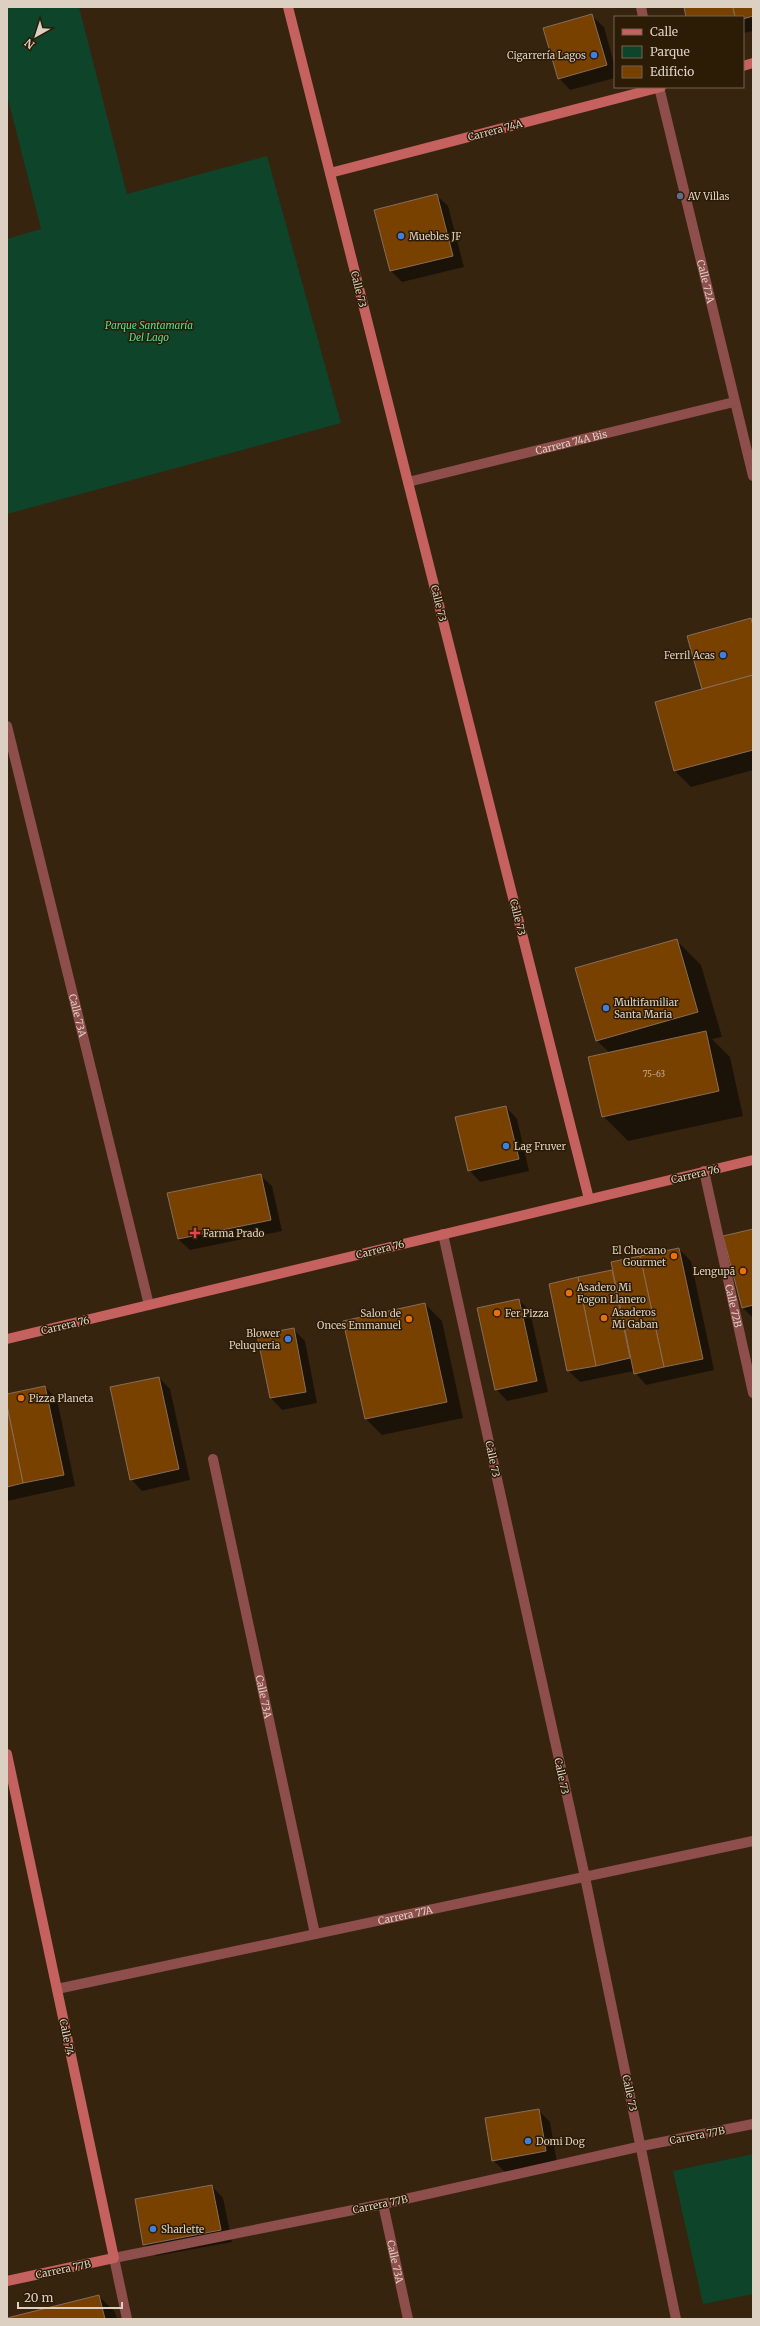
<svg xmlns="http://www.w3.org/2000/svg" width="760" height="2326" font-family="Merriweather,serif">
  <rect width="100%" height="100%" fill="#36240f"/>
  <g fill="#0e442a">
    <path d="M7,7h72l48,187 140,-38 74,267 -334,91v-275l34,-10 -34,-134z"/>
    <path d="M753,2154v140l-50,10 -30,-133z"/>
  </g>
  <g fill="#0007">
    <path d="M685,7h68v24l-10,2v-16h-56z"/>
    <path d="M592,16l12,11 11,40v11l-45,12 -11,-12z"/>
    <path d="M436,195l12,11 16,61 -62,15 -11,-11z"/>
    <path d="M751,619l2,3v148l-62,17 -17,-17 29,-82z"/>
    <path d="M676,940l25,25 21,72 -10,2 18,18 13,59 -115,25 -25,-25 7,-63 -13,-12z"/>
    <path d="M506,1107l11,12 12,52 -49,11 -11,-12z"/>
    <path d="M260,1175l12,11 10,45 -92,19 -12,-11 -9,-45z"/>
    <path d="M753,1230v88l-10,-10 -19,-71z"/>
    <path d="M679,1249l12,12 23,109 -68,15 -12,-14 -54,11 -12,-12 -18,-86 63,-13z"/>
    <path d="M519,1300l11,11 18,81 -41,9 -11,-12z"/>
    <path d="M425,1304l17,17 21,97 -81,17 -16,-16 -22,-97z"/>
    <path d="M294,1330l11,11 12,62 -35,7 -11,-12 -12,-62z"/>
    <path d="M159,1378l11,11 20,91 -48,11 -11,-12z"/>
    <path d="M45,1387l12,12 18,87 -68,15v-106z"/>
    <path d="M538,2110l12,12 7,41 -52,9 -12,-12z"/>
    <path d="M212,2186l11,12 9,44 -76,14 -12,-12z"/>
    <path d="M99,2296l16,16 2,7h-109z"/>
  </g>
  <g fill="#794100" stroke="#876d59">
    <path d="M684,7h49l2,10h-49z"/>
    <path d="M733,7h20v9l-10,3v-2h-8z"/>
    <path d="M592,14l15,51 -49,14 -15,-51z"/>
    <path d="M437,194l16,62 -63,15 -16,-61z"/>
    <path d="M751,618l2,8v49l-51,14 -15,-53z"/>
    <path d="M753,675v75l-79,21 -19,-69z"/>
    <path d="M677,939l21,73 -102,29 -21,-73z"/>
    <path d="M706,1031l13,60 -117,26 -14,-60z"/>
    <path d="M506,1106l13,53 -51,12 -13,-54z"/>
    <path d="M261,1174l10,46 -93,19 -11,-46z"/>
    <path d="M753,1229v76l-11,3 -19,-72z"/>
    <path d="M679,1248l24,111 -39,8 -24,-111z"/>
    <path d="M640,1256l24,111 -30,7 -23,-112z"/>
    <path d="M612,1270l18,88 -34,8 -18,-89z"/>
    <path d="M578,1277l18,89 -29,5 -18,-87z"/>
    <path d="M519,1299l18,82 -42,9 -18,-82z"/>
    <path d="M425,1303l22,99 -82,17 -22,-98z"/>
    <path d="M294,1328l12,64 -36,6 -13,-63z"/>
    <path d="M159,1377l20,92 -49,11 -20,-93z"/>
    <path d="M45,1386l19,89 -41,8 -16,-77v-12z"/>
    <path d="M7,1406l16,77 -16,4z"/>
    <path d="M539,2109l7,42 -54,10 -7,-43z"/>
    <path d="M212,2185l9,45 -78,15 -8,-46z"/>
    <path d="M99,2295l6,24h-98v-1z"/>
  </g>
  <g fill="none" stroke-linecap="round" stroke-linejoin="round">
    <g stroke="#8d4e4c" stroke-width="10">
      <path d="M641,7l2,10"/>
      <path id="s1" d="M659,87l94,389"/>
      <path id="s2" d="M408,482l326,-80"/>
      <path id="s3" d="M7,726l142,579"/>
      <path id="s4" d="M704,1171l49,222"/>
      <path d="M443,1234l142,643 91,442"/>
      <path id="s5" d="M213,1459l102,475"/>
      <path id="s6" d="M57,1989l696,-148"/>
      <path id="s7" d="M383,2204l25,115"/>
      <path d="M127,2319l-13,-61 269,-54 259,-58 111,-22"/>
    </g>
    <g stroke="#c5615f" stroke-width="10">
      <path d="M288,7l301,1192"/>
      <path d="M743,66l10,-3"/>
      <path d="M330,173l331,-86"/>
      <path d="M7,1339l746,-179"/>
      <path d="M7,1754l107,504 -107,23"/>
    </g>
  </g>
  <g fill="#3f7fe0" stroke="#2c1b05" stroke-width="1.5">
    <circle cx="594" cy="55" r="4"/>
    <circle cx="401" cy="236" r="4"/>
    <circle cx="723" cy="655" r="4"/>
    <circle cx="606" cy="1008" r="4"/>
    <circle cx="506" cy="1146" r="4"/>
    <circle cx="288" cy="1339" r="4"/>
    <circle cx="528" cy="2141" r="4"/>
    <circle cx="153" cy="2229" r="4"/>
  </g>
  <circle fill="#5c6f8a" stroke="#2c1b05" stroke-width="1.5" cx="680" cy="196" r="4"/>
  <path fill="#e0444e" stroke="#2c1b05" stroke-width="1.5" d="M193 1227h4v4h4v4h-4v4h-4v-4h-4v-4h4z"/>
  <g fill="#e8710a" stroke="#2c1b05" stroke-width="1.5">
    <circle cx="674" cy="1256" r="4"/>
    <circle cx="743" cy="1271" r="4"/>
    <circle cx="569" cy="1293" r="4"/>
    <circle cx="497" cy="1313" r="4"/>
    <circle cx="604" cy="1318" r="4"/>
    <circle cx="409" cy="1319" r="4"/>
    <circle cx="21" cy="1398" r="4"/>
  </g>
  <g text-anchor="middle" stroke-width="3" stroke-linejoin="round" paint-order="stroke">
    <g font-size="8" fill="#c3ac92">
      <text x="654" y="1077">75-63</text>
    </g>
    <g font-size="10" fill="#dcd0c3" stroke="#2c1b05" text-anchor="start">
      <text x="586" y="59" text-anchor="end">Cigarrería Lagos</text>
      <text x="688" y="200">AV Villas</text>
      <text x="409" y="240">Muebles JF</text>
      <text x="715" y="659" text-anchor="end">Ferril Acas</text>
      <text x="614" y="1006">Multifamiliar<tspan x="614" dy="12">Santa Maria</tspan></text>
      <text x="514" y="1150">Lag Fruver</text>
      <text x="203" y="1237">Farma Prado</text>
      <text x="666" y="1254" text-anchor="end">El Chocano<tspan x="666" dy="12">Gourmet</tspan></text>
      <text x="735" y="1275" text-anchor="end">Lengupã</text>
      <text x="577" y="1291">Asadero Mi<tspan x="577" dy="12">Fogon Llanero</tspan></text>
      <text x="612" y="1316">Asaderos<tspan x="612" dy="12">Mi Gaban</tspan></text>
      <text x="401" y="1317" text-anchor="end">Salon de<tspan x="401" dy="12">Onces Emmanuel</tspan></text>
      <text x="505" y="1317">Fer Pizza</text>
      <text x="280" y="1337" text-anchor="end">Blower<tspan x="280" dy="12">Peluqueria</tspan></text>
      <text x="29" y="1402">Pizza Planeta</text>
      <text x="536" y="2145">Domi Dog</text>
      <text x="161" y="2233">Sharlette</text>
    </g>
    <g font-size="10" fill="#dcd0c3" stroke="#2c1b05">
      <text transform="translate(495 130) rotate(-15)" y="4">Carrera 74A</text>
      <text dy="4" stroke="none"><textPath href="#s1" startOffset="200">Calle 72A</textPath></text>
      <text transform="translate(359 289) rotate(76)" y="4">Calle 73</text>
      <text dy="4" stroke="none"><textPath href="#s2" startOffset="168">Carrera 74A Bis</textPath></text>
      <text transform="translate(439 603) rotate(76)" y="4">Calle 73</text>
      <text transform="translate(518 917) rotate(76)" y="4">Calle 73</text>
      <text dy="4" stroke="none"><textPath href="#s3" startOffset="298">Calle 73A</textPath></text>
      <text transform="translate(695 1174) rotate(-13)" y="4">Carrera 76</text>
      <text transform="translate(380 1249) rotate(-14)" y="4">Carrera 76</text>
      <text dy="4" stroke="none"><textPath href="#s4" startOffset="138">Calle 72B</textPath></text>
      <text transform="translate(65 1325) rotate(-13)" y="4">Carrera 76</text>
      <text transform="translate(493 1459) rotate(78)" y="4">Calle 73</text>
      <text dy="4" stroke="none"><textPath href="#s5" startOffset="243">Calle 73A</textPath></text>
      <text transform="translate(562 1776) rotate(78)" y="4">Calle 73</text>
      <text dy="4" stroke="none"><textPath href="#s6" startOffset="356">Carrera 77A</textPath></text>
      <text transform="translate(67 2037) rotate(78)" y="4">Calle 74</text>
      <text transform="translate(630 2093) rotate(78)" y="4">Calle 73</text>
      <text transform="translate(697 2135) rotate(-11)" y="4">Carrera 77B</text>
      <text transform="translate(380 2204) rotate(-12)" y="4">Carrera 77B</text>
      <text dy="4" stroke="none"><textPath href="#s7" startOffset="59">Calle 73A</textPath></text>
      <text transform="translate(63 2269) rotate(-12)" y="4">Carrera 77B</text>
    </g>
    <g font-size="10" font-style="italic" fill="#52df98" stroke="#2c1b05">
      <text x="149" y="329">Parque Santamaría<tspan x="149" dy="12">Del Lago</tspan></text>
    </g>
  </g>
  <rect width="760" height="2326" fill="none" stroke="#dcd0c3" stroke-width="16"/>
  <rect x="614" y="16" width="130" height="72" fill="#2c1b05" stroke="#726351"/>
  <rect x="622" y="29" width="20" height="6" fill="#c5615f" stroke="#726351"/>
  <text x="650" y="36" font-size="12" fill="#dcd0c3">Calle</text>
  <rect x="622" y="46" width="20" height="12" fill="#0e442a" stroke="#726351"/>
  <text x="650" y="56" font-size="12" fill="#dcd0c3">Parque</text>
  <rect x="622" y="66" width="20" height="12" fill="#794100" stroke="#726351"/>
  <text x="650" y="76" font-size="12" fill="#dcd0c3">Edificio</text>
  <g transform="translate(36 36) rotate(219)" stroke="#2c1b05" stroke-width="3" paint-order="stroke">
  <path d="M0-3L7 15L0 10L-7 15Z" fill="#dcd0c3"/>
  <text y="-6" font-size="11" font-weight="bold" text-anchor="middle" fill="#dcd0c3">N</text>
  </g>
  <path d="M18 2302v6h104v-6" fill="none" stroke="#dcd0c3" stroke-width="2"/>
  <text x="24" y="2302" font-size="12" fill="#dcd0c3" stroke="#2c1b05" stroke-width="3" paint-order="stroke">20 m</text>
</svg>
